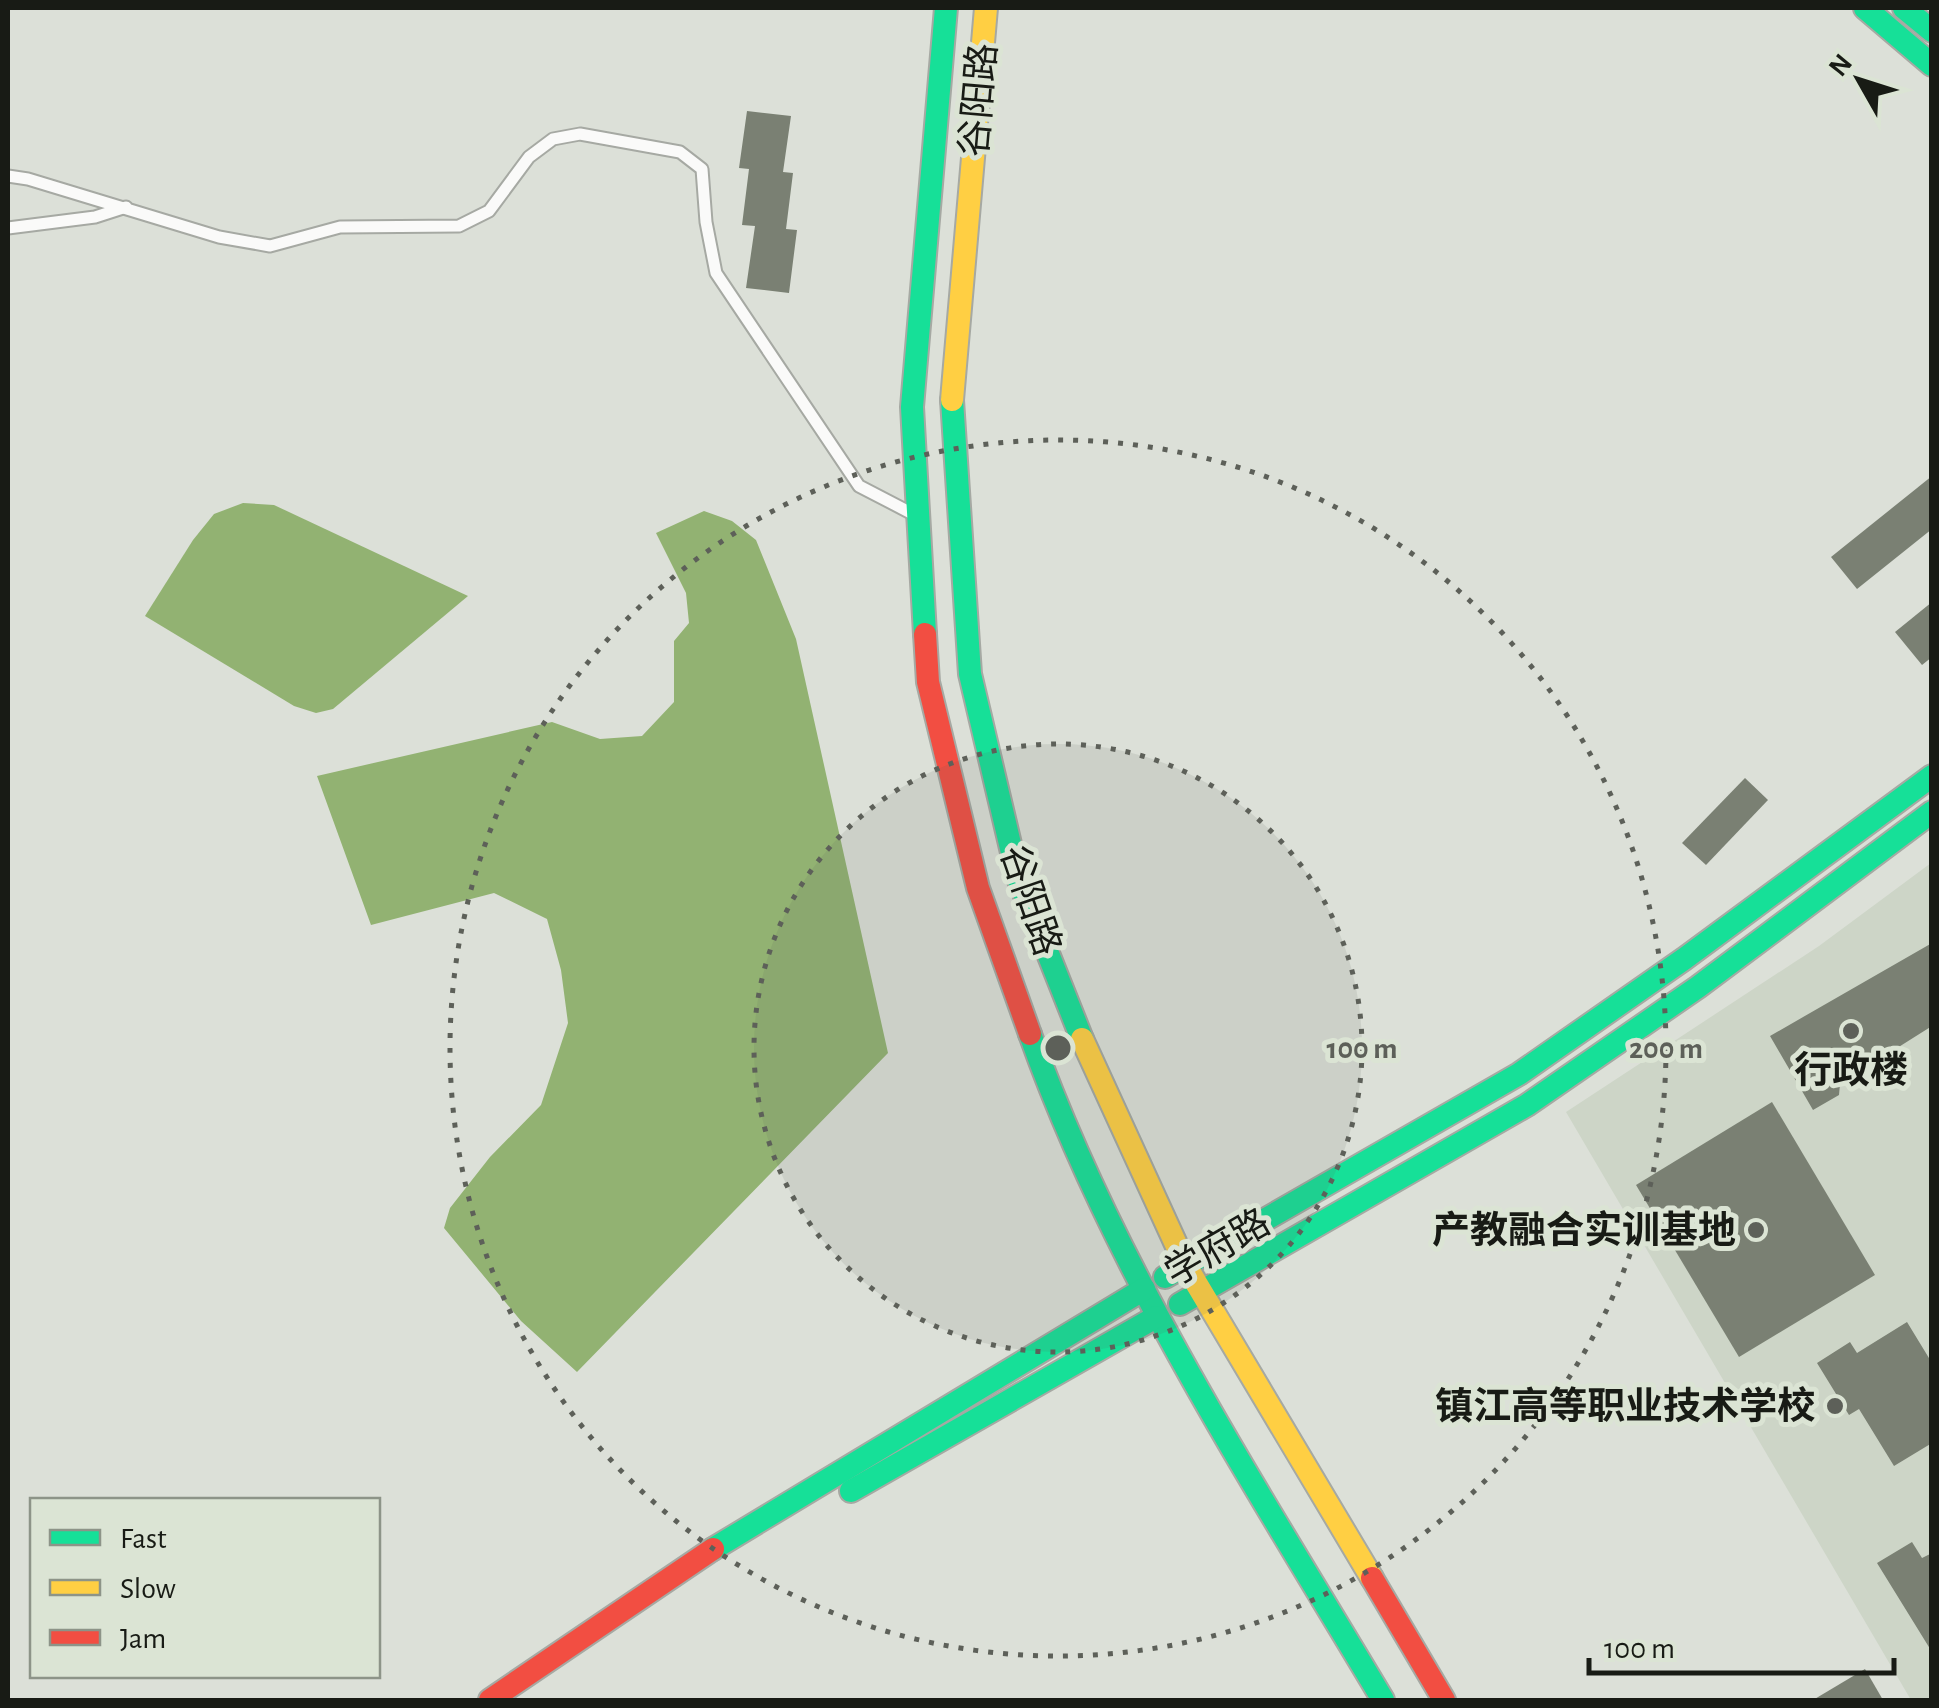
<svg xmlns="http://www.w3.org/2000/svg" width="1939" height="1708" font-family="'Alegreya Sans','Noto Sans SC',sans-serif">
  <rect width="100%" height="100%" fill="#dce0d8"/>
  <path fill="#cdd5c7" d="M1931,863v837h-20l-345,-588 253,-166z"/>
  <g fill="#92b272">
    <path d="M243,503l31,2 194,91 -135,113 -17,4 -22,-7 -149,-90 48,-76 21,-26z"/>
    <path d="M704,511l28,10 24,19 40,99 92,414 -311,319 -56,-51 -77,-93 6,-20 40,-51 51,-52 27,-82 -7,-53 -14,-51 -53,-26 -123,32 -54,-149 235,-54 48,17 42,-3 32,-34v-61l15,-18 -3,-30 -30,-60z"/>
  </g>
  <g fill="#7a8073">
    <path d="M747,111l44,5 -8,56 10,1 -7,56 11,1 -8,63 -43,-5 9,-62 -13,-1 7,-56 -10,-1z"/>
    <path d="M1932,476v53l-75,60 -26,-32z"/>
    <path d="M1932,602v55l-10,8 -27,-33z"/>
    <path d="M1745,778l23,22 -62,65 -24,-22z"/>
    <path d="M1932,943v83l-92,58 -1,11 -26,15 -43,-74z"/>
    <path d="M1772,1102l103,173 -136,82 -103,-172z"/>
    <path d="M1907,1322l25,41v80l-38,23 -35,-57 -10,6 -32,-52 33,-21 7,11z"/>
    <path d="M1912,1542l10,16 10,-5v99l-55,-89z"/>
    <path d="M1865,1669l18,31h-70z"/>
  </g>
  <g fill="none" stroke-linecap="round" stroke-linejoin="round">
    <g stroke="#a6a9a3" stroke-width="15">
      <g id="lane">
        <path d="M8,176l20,3 191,58 51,9 70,-19 119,-1 30,-15 40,-54 24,-18 27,-5 100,18 22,17 4,53 10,51 143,213 52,27"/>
        <path d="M8,228l87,-11 31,-10"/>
      </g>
    </g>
    <g stroke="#a6a9a3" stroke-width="26">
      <g id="fast">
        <path d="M1865,8l67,57"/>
        <path d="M1904,8l28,23"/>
        <path d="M952,400l18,274 48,204 64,161"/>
        <path d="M925,634l-13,-227 34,-399"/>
        <path d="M1030,1034c84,236 225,451 353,666"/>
        <path d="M1165,1277l354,-203 165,-115 248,-183"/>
        <path d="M1180,1304l347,-199 171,-118 234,-175"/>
        <path d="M851,1491l305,-174"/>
        <path d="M713,1549l431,-260"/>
      </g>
    </g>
    <g stroke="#a6a9a3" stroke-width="26">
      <g id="slow">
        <path d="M952,400l34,-392"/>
        <path d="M1082,1039l104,227 186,312"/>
      </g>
    </g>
    <g stroke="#a6a9a3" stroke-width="26">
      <g id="jam">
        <path d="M925,634l3,48 50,206 52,146"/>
        <path d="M1372,1578l72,122"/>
        <path d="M490,1700l223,-151"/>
      </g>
    </g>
    <use href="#lane" stroke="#fafaf9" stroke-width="11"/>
    <use href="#fast" stroke="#16e098" stroke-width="22"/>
    <use href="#slow" stroke="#ffcf43" stroke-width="22"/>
    <use href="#jam" stroke="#f24e42" stroke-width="22"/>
  </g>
  <circle cx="1058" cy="1048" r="304" fill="#5d6059" fill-opacity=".12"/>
  <g fill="none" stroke="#5d6059" stroke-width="5" stroke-dasharray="5 10">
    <circle cx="1058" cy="1048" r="304"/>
    <circle cx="1058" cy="1048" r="608"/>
  </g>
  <g fill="#5d6059" stroke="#dbe4d4" stroke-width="4">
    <circle cx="1851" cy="1031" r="10"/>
    <circle cx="1756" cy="1230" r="10"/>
    <circle cx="1835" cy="1406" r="10"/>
  </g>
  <g text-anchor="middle" stroke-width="10" stroke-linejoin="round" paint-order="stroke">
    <g font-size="38" fill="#181b15" stroke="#dbe4d4">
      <text transform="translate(978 100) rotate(-85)" y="13">谷阳路</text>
      <text transform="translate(1031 900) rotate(71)" y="13">谷阳路</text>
      <text transform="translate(1217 1247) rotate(-30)" y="13">学府路</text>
    </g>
    <g font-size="38" font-weight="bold" fill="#181b15" stroke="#dbe4d4" text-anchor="end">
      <text x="1851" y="1083" text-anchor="middle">行政楼</text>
      <text x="1736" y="1243">产教融合实训基地</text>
      <text x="1815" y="1419">镇江高等职业技术学校</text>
    </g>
  </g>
  <circle cx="1058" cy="1048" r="15" fill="#5d6059" stroke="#dbe4d4" stroke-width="5"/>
  <g font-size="30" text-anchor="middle" font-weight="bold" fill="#5d6059" stroke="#dbe4d4" stroke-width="10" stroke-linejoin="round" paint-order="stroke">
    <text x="1362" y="1058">100 m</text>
    <text x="1666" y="1058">200 m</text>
  </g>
  <rect width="1939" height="1708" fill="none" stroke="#181b15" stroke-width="20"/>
  <rect x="30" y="1498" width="350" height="180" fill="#dbe4d4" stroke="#8d9488" stroke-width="2.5"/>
  <rect x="50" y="1530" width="50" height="15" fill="#16e098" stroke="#8d9488" stroke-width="2.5"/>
  <text x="120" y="1548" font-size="30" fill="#181b15">Fast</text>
  <rect x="50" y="1580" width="50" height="15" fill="#ffcf43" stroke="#8d9488" stroke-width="2.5"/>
  <text x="120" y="1598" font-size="30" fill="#181b15">Slow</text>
  <rect x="50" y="1630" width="50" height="15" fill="#f24e42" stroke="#8d9488" stroke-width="2.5"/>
  <text x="120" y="1648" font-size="30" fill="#181b15">Jam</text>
  <g transform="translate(1859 80) rotate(309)" stroke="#dbe4d4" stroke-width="8" paint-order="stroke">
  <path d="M0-8L18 38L0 25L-18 38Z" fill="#181b15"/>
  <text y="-15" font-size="28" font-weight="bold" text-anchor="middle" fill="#181b15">N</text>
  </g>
  <path d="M1589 1658v15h305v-15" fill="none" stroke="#181b15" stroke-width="5"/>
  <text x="1604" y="1658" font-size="30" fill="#181b15" stroke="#dbe4d4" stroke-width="8" paint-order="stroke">100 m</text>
</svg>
